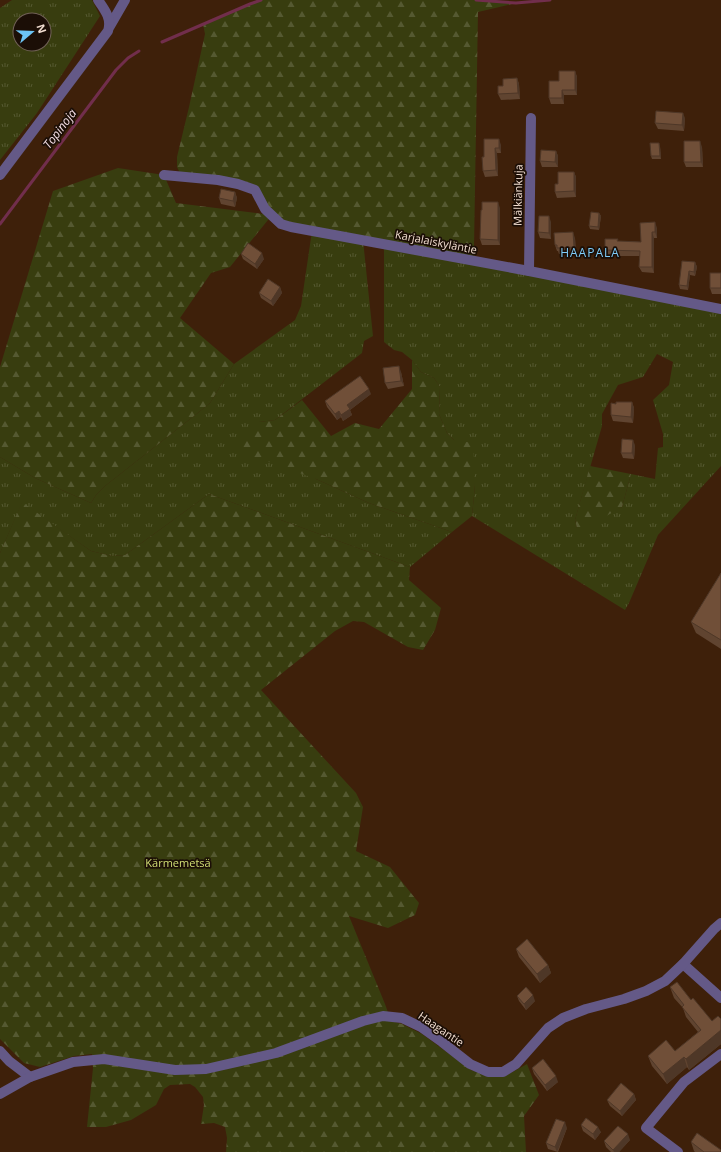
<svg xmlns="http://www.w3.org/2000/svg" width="721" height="1152" font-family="'Open Sans',sans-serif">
  <defs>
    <pattern id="grass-tufts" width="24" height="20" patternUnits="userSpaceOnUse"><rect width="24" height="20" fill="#383d0f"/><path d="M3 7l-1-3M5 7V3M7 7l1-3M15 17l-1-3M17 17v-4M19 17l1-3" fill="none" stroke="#555931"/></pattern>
    <pattern id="forest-firs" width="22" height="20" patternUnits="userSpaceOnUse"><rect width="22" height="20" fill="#383d0f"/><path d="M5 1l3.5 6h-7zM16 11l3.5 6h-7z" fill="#555931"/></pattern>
  </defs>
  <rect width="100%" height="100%" fill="#3e200a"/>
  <g fill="url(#grass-tufts)" fill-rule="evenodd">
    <path d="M12,0h80l8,16 -63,97 -37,47v-152zM20,20h24v24h-24z"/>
    <path d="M312,231l51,9 10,96 -9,5 -2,12 -87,67 -16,2 57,57 53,24 83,29 -42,35 -201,-73 -84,61 -13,1 -21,-5 -69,-48 -22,50v-96l35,21 56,25 5,-8 9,-9 94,-74 11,-9 24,-39 61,-44 6,-14z"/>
    <path d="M384,244l337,65v157l-63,69 -29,68 -4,7 -153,-94 3,-31 -21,-45 -7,-7 -8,-19 1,-27 -6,-9 -13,-6 -9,-12 -10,-8 -8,-2 -10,-8zM657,354l16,8 -4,23 -16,15 10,34v13l-5,1 -3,31 -24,-5 -9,33 -45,21 -2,-8 27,-94v-12l16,-29 25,-8z"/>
  </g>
  <g fill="url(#forest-firs)">
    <path d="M261,0h215l40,3 -38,9 -4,235 1,14 -184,-34 -19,-12 -42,52 -19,6 -31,45 54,46 -24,39 -11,9 -94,74 -9,9 -5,8 -56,-25 -35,-21v-90l53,-176 65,-23 46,7 12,28 95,12 -16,-25 -73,-13 -5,-10v-10l12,-50 16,-73 -2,-10 47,-20z"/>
    <path d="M412,360l9,12 13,6 6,9 -1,27 8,19 7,7 19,3 2,42 -3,31 -20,16 -83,-29 -53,-24 -80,-29 23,-28 16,-2 27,-20 29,36 24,-13 24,6 33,-40z"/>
    <path d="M590,466l41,8 -9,33 -35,20 -10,1 -2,-8z"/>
    <path d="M209,494l201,73 -1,13 32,28 -6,22 -12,20 -15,-3 -44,-25 -11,-1 -18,10 -74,59 95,103 7,14 -7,44 34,16 29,36 -4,12 -27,13 -39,-12 36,88 6,17 11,3 20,10 49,36 19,7 17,-2 20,-11 12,31 -15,21 2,36h-300l1,-14 -2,-11 -11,-4 -13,1 3,-19 -1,-8 -8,-10 -5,-3 -20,1 -6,4 -8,16 -25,15 -25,7h-19l6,-59 -1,-14 -18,2 -34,11 -16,-4 -24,-24v-486l22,-51 69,49 21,5 13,-1z"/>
  </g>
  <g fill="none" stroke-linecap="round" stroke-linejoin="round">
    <g stroke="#712e4c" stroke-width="3">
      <path d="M476,0l40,3 34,-3"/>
      <path d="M162,42l88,-38 11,-4"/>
      <path d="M0,224l116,-154 12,-12 11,-7"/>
    </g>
    <g stroke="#645987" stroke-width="10">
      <path d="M110,26l15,-26"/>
      <path d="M0,175l108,-144c4,-12 -3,-21 -10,-31"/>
      <path d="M164,175l54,5 20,4 17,6 10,19 16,15 10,3 238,44 192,38"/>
      <path d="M529,271l2,-153"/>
      <path d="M683,964l38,34"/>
      <path d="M0,1051l9,10 21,16"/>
      <path d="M0,1094l30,-17 43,-15 31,-3 71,11 31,-1 70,-16 87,-32 20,-5 19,2 19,9 21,15 28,22 18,8h15l13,-8 32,-36 15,-10 23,-9 38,-10 22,-8 19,-10 18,-17 31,-35 7,-6"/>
      <path d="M678,1152l-32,-24 38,-46 37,-28"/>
    </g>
  </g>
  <g fill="#604430">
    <path d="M575,71l2,6v18h-13v9h-13l-2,-6 10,-17z"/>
    <path d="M517,78l2,6 1,15 -19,1 -3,-6 5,-8z"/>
    <path d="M685,118l-1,13 -26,-2 -3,-6z"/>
    <path d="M484,139l17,6v8h-4l1,23 -13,1 -2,-6 1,-14z"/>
    <path d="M660,146l1,13h-9l-1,-3z"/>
    <path d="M702,147l1,20h-17l-2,-5z"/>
    <path d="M556,151l2,5v11h-16l-2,-6z"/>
    <path d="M574,172l2,5v20l-19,1 -2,-6 3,-8z"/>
    <path d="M235,192l2,6 -2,9 -14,-3 -2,-6z"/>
    <path d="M500,208v37h-18l-2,-6z"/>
    <path d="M599,213l2,3 -2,14 -9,-1 -1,-3z"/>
    <path d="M551,222v17l-11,-1 -2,-6z"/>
    <path d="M657,228v10h-3v35l-12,-1 -3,-5 1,-11h-33l-2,-6 13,-11v2l23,1z"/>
    <path d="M575,238l1,15 -17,1 -1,-3h-1l-2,-6z"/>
    <path d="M241,254l23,5 -7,10 -14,-10z"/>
    <path d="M695,262l2,5 -2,9 -5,-1 -2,15 -8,-1 -1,-4z"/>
    <path d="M721,273v21h-9l-2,-6z"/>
    <path d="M280,287l2,6 -9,13 -12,-8 -2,-5z"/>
    <path d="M401,372l3,14 -16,3 -3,-6z"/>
    <path d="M371,394l-21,16 2,5 -9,6 -2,-4 -4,3 -10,-13 -2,-6z"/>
    <path d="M632,402l2,6 -1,15 -20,-2 -2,-6 5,-11z"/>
    <path d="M635,445l-1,14 -11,-1 -2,-5z"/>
    <path d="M721,573v76l-25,-16 -5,-11z"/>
    <path d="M516,949l32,16 3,8 -11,10 -21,-26z"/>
    <path d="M670,987l21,13 21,21 9,-2v25l-32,26 -2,-3 -20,17 -15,-18 -4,-10 27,-5 23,-19 -12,-15 -3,-9 -9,-10z"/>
    <path d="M517,996l18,5 -9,9 -7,-9z"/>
    <path d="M532,1068l26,14 -11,9 -13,-17z"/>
    <path d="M634,1094l2,6 -14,16 -12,-10 -3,-6z"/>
    <path d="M581,1125l20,7 -6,8 -12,-9z"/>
    <path d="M567,1128l-9,24 -10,-3 -2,-6z"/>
    <path d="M630,1140l-11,12h-8l-5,-5 -2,-6z"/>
    <path d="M691,1142l30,10h-26l-1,-1z"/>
  </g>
  <g fill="#4e3727">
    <path d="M575,71l2,6v18l-2,-5z"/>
    <path d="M517,78l2,6 1,15 -2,-6z"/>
    <path d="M562,90l2,5v9l-2,-6z"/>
    <path d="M683,113l2,5 -1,13 -2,-6z"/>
    <path d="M499,139l2,6v8l-2,-5z"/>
    <path d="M700,141l2,6 1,20 -2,-5z"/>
    <path d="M659,143l1,3 1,13 -1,-3z"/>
    <path d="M495,148l2,5 1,23 -2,-6z"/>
    <path d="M556,151l2,5v11l-3,-5z"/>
    <path d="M574,172l2,5v20l-2,-6z"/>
    <path d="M235,192l2,6 -2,9 -2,-6z"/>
    <path d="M498,202l2,6v37l-2,-5z"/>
    <path d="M599,213l2,3 -2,14 -1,-3z"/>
    <path d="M549,216l2,6v17l-2,-6z"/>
    <path d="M655,222l2,6v10l-2,-6z"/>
    <path d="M573,232l2,6 1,15 -2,-6z"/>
    <path d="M652,232l2,6v35l-2,-6z"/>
    <path d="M262,253l2,6 -7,10 -2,-5z"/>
    <path d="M695,262l2,5 -2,9 -1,-4z"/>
    <path d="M689,271l1,4 -2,15 -1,-4z"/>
    <path d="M280,287l2,6 -9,13 -2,-5z"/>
    <path d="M399,366l2,6 3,14 -3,-5z"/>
    <path d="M369,389l2,5 -21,16 2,5 -9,6 -2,-6 6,-10z"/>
    <path d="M632,402l2,6 -1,15 -2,-6z"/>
    <path d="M339,411l2,6 -4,3 -2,-6z"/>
    <path d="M633,440l2,5 -1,14 -2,-6z"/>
    <path d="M548,965l3,8 -11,10 -3,-9z"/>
    <path d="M533,995l2,6 -9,9 -2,-6z"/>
    <path d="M721,1030v14l-32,26 -3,-11z"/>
    <path d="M684,1057l3,10 -20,17 -4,-10z"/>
    <path d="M556,1076l2,6 -11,9 -2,-6z"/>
    <path d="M634,1094l2,6 -14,16 -2,-5z"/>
    <path d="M565,1122l2,6 -10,24 -2,-5z"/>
    <path d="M598,1127l3,5 -6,8 -2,-6z"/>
    <path d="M628,1134l2,6 -11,12h-5l-1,-2z"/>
  </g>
  <g fill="#704f38" stroke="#4e3727">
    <path d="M559,71h16v19h-13v8h-13v-17h10z"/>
    <path d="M517,78l1,15 -20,1v-8h5v-7z"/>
    <path d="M656,111l27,2 -1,12 -27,-2z"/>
    <path d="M484,139h15v9h-4l1,22 -13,1 -1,-14h2z"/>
    <path d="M684,141h16l1,21h-17z"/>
    <path d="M650,143h9l1,13h-9z"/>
    <path d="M541,150l15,1 -1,11 -15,-1z"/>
    <path d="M558,172h16v19l-19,1v-8h3z"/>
    <path d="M221,189l14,3 -2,9 -14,-3z"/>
    <path d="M482,202h16v38l-18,-1 1,-29h1z"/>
    <path d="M591,212l8,1 -1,14 -9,-1z"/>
    <path d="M539,216h10v17l-11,-1z"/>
    <path d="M655,222v10h-3v35h-13l1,-16 -35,-1v-11h13l-1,2 24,1 -1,-19z"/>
    <path d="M573,232l1,15 -17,1v-3h-2l-1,-12z"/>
    <path d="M248,243l14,10 -7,11 -14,-10z"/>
    <path d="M682,261l13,1 -1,10 -5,-1 -2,15 -8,-1z"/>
    <rect x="710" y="273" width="11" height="15"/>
    <path d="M268,279l12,8 -9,14 -12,-8z"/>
    <path d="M399,366l2,15 -16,2 -2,-15z"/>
    <path d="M360,376l9,13 -22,16 3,4 -9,6 -2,-4 -4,3 -10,-13z"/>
    <path d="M616,402h16l-1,15 -20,-2v-12l5,1z"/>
    <path d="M622,439l11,1 -1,13h-11z"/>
    <path d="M721,573v67l-30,-18z"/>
    <path d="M527,939l21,26 -11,9 -21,-25z"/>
    <path d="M677,982l14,18 2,-2 19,23 6,-5 3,3v11l-35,29 -2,-2 -21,17 -15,-18 18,-16 9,11 26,-21 -19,-23 2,-2 -14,-18z"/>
    <path d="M526,987l7,8 -9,9 -7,-8z"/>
    <path d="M543,1059l13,17 -11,9 -13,-17z"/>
    <path d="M621,1083l13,11 -14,17 -13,-11z"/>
    <path d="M586,1118l12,9 -5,7 -12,-9z"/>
    <path d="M556,1119l9,3 -10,25 -9,-4z"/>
    <path d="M618,1126l10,8 -15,16 -9,-9z"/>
    <path d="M697,1133l24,17v2h-17l-13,-10z"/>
  </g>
  <g text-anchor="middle" stroke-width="3.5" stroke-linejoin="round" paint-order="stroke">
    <g font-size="11" fill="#f2ded1" stroke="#1b0e06">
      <text transform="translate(518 195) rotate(-89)" y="4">Mälkiänkuja</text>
      <text transform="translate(436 242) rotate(11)" y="4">Karjalaiskyläntie</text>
      <text transform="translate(441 1029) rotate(34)" y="4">Haagantie</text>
    </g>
    <g font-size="11" fill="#d2df75" stroke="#1b0e06">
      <text x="178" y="867">Kärmemetsä</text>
    </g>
    <g font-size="12" font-style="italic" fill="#f4dee5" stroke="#1b0e06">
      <text transform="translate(60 129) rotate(-53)" y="4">Topinoja</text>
    </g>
    <g font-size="12" letter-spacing="1" fill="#7fcdfa" stroke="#1b0e06">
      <text x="590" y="257">HAAPALA</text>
    </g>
  </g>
  <g transform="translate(32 32) rotate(71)"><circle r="19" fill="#1b0e06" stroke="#716157"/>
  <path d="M0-3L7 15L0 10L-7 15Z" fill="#6cc3f3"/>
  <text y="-6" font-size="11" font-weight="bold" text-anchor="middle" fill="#f2ded1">N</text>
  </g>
</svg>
